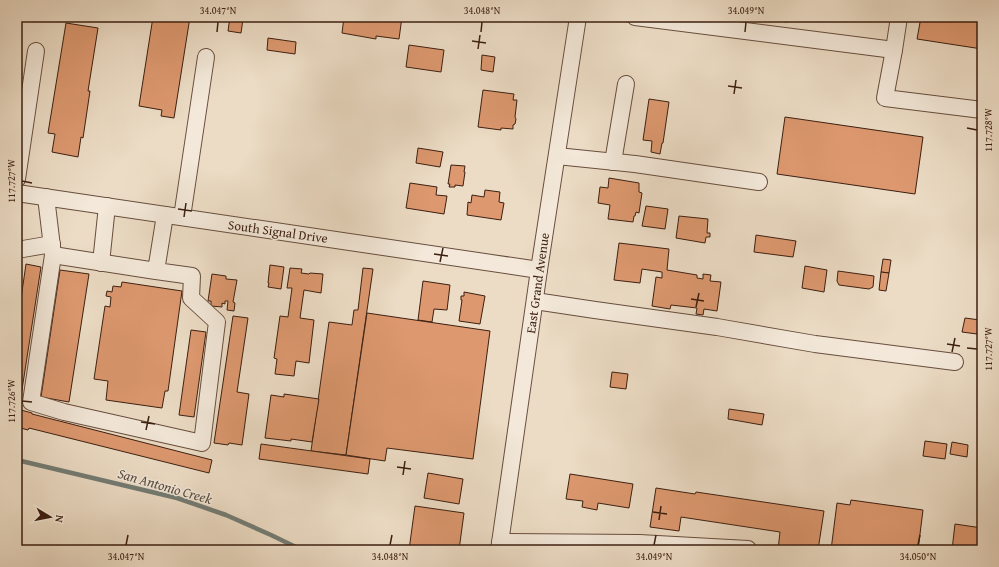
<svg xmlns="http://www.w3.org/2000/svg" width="999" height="567" font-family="'Gentium Book Plus',serif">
  <rect width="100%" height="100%" fill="#ecdcc5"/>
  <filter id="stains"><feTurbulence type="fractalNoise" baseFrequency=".005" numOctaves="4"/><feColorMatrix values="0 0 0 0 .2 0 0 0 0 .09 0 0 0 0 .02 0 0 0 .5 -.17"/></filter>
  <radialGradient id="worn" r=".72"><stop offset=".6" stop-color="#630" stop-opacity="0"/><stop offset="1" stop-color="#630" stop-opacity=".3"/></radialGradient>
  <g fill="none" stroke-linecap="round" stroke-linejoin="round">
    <path stroke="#747d75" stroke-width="4.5" d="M17,460l160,38 49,17 45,20 31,15"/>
  </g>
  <g fill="#dd986f" stroke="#3c1f11">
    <path d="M153,17h37l-16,101 -13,-2 1,-6 -23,-4z"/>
    <path d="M230,17l13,2 -2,14 -13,-2z"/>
    <path d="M344,17h58l-3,22 -23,-3v3l-34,-6z"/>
    <path d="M751,17h37l-1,5z"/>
    <path d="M921,17h61v32l-65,-10z"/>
    <path d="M66,23l32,5 -10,63h2l-7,47 -2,-1 -3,20 -26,-5 3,-18 -7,-1z"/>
    <path d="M268,38l28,4 -1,12 -28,-4z"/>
    <path d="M409,45l35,5 -3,22 -35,-5z"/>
    <path d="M482,55l13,2 -2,15 -12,-2z"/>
    <path d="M483,90l31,4 -1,6h4l-2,17 1,2 -1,5 -2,1v4l-12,-1v2l-23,-3z"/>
    <path d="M649,99l20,3 -6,41h-1l-2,11 -9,-2 1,-11 -9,-1z"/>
    <path d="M785,117l138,20 -8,57 -138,-20z"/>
    <path d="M418,148l25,4 -3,15 -24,-4z"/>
    <path d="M451,165l14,1 -1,6h1l-2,14 -8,-1v2h-6l1,-3h-2z"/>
    <path d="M609,178l30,5v9l3,1 -3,20 -3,-1 -1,4h-1l-1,6 -25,-3 2,-14 -12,-2 2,-16 8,1z"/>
    <path d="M410,183l27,4 -1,8 11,1 -3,18 -38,-6z"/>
    <path d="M485,190l15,2 -1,10 5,1 -3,17 -34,-5 1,-13 3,1 1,-8 12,2z"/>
    <path d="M646,206l22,3 -3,20 -23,-3z"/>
    <path d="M679,216l29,3 -1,14h3v4h-4l-1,6 -29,-5z"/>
    <path d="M756,235l40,6 -3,16 -39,-5z"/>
    <path d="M619,243l50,6 -2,21 30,5v3l6,1v-5l8,1 -1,6 11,1 -4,29 -13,-2 -1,6 -7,-1 1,-6 -26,-3 -1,4 -18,-3 4,-29 6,1v-6l-20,-3 -2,14 -26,-3z"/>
    <path d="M883,259l8,1 -2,13 -8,-1z"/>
    <path d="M26,264l15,3 -22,142 -2,-1v-82z"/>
    <path d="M270,265l14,2 -3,22 -13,-2 1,-4h-1z"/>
    <path d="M805,266l22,4 -3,22 -22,-4z"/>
    <path d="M290,268l12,1 -1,4 8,1 1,-1 13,1 -2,19 -17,-3 -4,28 14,2 -5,43 -13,-2 -2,15 -19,-2 2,-15 -3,-1 6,-42 8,1 4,-29h-5z"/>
    <path d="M363,268l10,1 -27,186 -35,-4 18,-129 23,3 2,-15h4z"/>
    <path d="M60,270l29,4 -20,128 -28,-5z"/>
    <path d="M838,271l36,5 -1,11 -4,2 -30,-4 -2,-4z"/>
    <path d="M881,272l8,1 -3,18 -7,-1z"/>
    <path d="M212,274l14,2v3l11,1 -4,22 2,1 -1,8 -7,-1 1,-9h-3v3l-3,-1v4l-11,-1v-5h-3z"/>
    <path d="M423,281l27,4 -3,25 -13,-1 -2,13 -14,-2z"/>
    <path d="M122,282l60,9 -14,100h-3l-3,17 -56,-8 2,-19 -14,-2 11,-73 5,1 1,-10 -5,-1 1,-5 5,1 1,-6 8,1z"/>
    <path d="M464,292l21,4 -5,28 -21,-3 3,-21h-1v-4h3z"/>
    <path d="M367,313l123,18 -17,128 -86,-11 -2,13 -39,-6z"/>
    <path d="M233,316l15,2 -11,74 12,2 -7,51 -13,-2 -1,2 -14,-2z"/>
    <path d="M965,318l15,2 -3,14 -15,-2z"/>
    <path d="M191,330l15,2 -12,85 -15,-2z"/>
    <path d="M612,372l16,2 -2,15 -16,-2z"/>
    <path d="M284,394l35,5 -7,43 -21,-3v2l-26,-3 6,-43 13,2z"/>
    <path d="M729,409l35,5 -2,11 -34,-6z"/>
    <path d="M21,410l11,3v1l180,46 -3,13 -180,-45 -1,2 -11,-3z"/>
    <path d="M925,441l22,3 -2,15 -22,-3z"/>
    <path d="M952,442l16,3 -1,12 -17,-3z"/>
    <path d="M261,444l109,15 -2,15 -109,-15z"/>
    <path d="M428,473l35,6 -4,25 -35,-6z"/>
    <path d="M570,474l63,10 -4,24 -31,-5 -1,7 -15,-3 1,-6 -17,-2z"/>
    <path d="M656,488l39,6 1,-2 128,19 -6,39h-40l2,-18 -99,-15 -2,14 -29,-4z"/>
    <path d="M851,500l72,10 -5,40h-87l6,-47 13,2z"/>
    <path d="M415,506l49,7 -5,37h-50z"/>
    <path d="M955,524l27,4v22h-30z"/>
  </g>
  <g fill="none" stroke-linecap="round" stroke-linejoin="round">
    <g stroke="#684e3e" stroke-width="18">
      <g id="minor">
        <path d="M635,17l259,33 5,-33"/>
        <path d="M894,50l-9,48 97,12"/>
        <path d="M557,156l78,8 124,18"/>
        <path d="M613,162l13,-78"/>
        <path d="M17,179l19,-128"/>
        <path d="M17,193l522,77"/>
        <path d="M46,197l7,58"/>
        <path d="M182,217l24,-160"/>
        <path d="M17,251v-1l35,-6"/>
        <path d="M101,263l6,-57"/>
        <path d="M156,271l36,5 -1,22 26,24 -15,121 -138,-31 -33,-10 22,-147 103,16 9,-56"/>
        <path d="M535,301l60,9 122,17 98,17 140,18"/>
        <path d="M500,542l139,1"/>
        <path d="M499,550l40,-280 39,-253"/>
        <path d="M638,550l1,-7 109,6"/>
      </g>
    </g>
    <use href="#minor" stroke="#f3e8d9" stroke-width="16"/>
  </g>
  <path fill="none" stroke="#3c1f11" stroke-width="1.5" d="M217,32l1,-10M481,32l1,-10M745,32l1,-10M472,41l14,2M478,49l2,-14M728,86l14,2M734,94l2,-14M967,128l10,2M22,181l10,2M178,209l14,2M184,217l2,-14M434,254l14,2M440,262l3,-14M691,299l13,2M696,307l3,-14M947,344l13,2M967,348l10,1M952,352l3,-14M22,401l10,1M141,422l14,2M146,430l3,-14M397,467l14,2M403,475l2,-14M653,512l14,2M659,520l2,-14M126,545l2,-10M390,545l2,-10M654,545l2,-10M918,545l2,-10"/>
  <g text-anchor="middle" stroke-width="3" stroke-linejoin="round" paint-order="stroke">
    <g font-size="13" fill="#3c1f11" stroke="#f3e8d9">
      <text transform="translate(278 231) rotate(8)" y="5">South Signal Drive</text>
      <text transform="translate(537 283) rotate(-82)" y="5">East Grand Avenue</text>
    </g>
    <g font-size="14" font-style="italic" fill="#584e43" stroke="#f3e8d9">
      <text transform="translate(165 486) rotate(16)" y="5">San Antonio Creek</text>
    </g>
  </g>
  <rect width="999" height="567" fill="none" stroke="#ecdcc5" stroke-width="44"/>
  <g transform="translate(50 517) rotate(100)" stroke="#f3e8d9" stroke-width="3" paint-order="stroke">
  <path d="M0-3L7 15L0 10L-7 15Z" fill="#3c1f11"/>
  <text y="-6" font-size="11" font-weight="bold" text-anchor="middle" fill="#3c1f11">N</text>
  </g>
  <rect x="22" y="22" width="955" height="523" fill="none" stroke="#3c1f11" stroke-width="1.5"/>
  <g font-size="10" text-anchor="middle" fill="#3c1f11">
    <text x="218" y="14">34.047°N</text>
    <text x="482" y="14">34.048°N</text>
    <text x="746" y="14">34.049°N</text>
    <text transform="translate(988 130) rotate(-90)" y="4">117.728°W</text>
    <text transform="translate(11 181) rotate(-90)" y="4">117.727°W</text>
    <text transform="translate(988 349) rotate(-90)" y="4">117.727°W</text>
    <text transform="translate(11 401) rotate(-90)" y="4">117.726°W</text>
    <text x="126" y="560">34.047°N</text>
    <text x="390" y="560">34.048°N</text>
    <text x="654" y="560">34.049°N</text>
    <text x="918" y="560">34.050°N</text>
  </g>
  <rect width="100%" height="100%" filter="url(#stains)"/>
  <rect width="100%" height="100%" fill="url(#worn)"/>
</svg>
